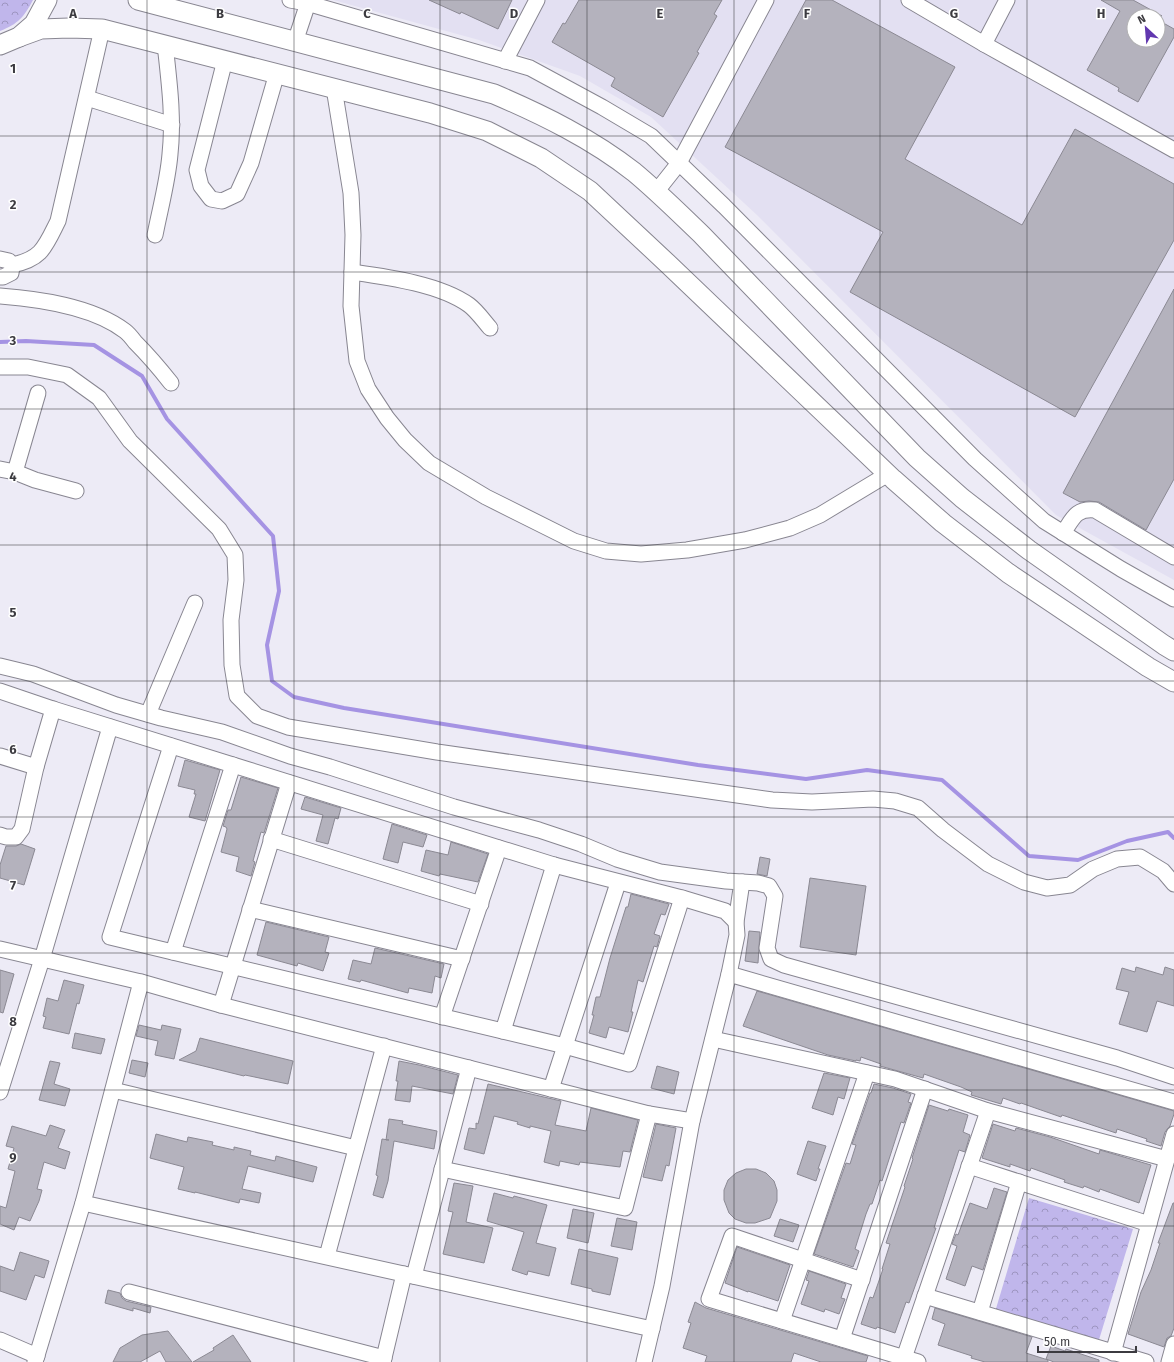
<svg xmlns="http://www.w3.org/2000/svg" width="1174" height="1362" font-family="'Fira Sans',sans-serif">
  <defs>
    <pattern id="park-crowns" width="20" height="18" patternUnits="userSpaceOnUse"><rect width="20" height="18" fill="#c0b6eb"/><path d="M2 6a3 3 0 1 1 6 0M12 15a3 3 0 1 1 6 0" fill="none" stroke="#9d95c0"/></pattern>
  </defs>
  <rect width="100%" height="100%" fill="#edebf6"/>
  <path fill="#e3e0f2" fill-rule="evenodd" d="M333,0h841v580l-118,-65 -299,-300 -106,-98 -71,-41 -101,-36zM1134,16h24v24h-24z"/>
  <g fill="url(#park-crowns)">
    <path d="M0,0h33c-9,17 -15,24 -33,31z"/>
    <path d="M1029,1198l104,31 -35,114 -103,-31z"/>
  </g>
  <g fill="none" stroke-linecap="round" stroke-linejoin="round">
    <path stroke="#a593e3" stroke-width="4" d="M0,342l26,-1 68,4 48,31 25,43 106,117 6,55 -12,54 5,36 22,16 50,11 354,57 108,14 61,-9 75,10 87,76 49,4 49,-19 41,-9 6,6"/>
  </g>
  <g fill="#b4b2bd" stroke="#8b8993">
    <path d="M429,0h83l-14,29 -37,-17 -1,2z"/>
    <path d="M579,0h143l-8,14 3,2 -20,36 2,1 -36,64 -52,-31 4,-8 -63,-36 11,-19 2,1z"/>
    <path d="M806,0h26l123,67 -50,92 117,66 53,-96 99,55v56l-99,177 -225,-125 33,-60 -158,-85z"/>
    <path d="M1101,0h32l29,16h-28v24h24v-20l16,9v8l-36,65 -20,-11 1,-3 -32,-18 33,-59z"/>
    <path d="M1174,289v190l-28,51 -47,-28 -10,-1 -9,1 -17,-9z"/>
    <path d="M185,760l35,10 -15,51 -16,-4 7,-23h-2l1,-4 -17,-4z"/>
    <path d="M241,777l37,11 -14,45 -3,-1 -8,29 2,1 -4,14 -15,-5 3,-14 -18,-5 6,-23 -1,-2 -3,-1 5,-16h3z"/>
    <path d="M305,797l36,11 -3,11 -3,-1 -7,26 -12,-3 7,-26 -22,-6z"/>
    <path d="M392,824l35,11 -4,12 -20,-5 -5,21 -15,-4z"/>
    <path d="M451,842l37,12 -10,28 -38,-8 -1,2 -18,-5 5,-21 22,5z"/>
    <path d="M21,844l14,5 -11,36 -24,-7v-13l6,-19h10z"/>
    <path d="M760,857l10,2 -3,17 -10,-2z"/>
    <path d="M810,878l56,8 -10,69 -56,-8z"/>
    <path d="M631,894l38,10 -4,11 -4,-1 -7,20 6,2 -3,11 -3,-1 -11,36 -5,-2 -7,32h2l-5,20 -19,-5 -3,11 -17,-5 5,-18h-2l4,-18h4l10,-39 16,-51h2z"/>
    <path d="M266,922l63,15 -4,15 4,1 -6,18 -25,-8 -1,3 -40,-11z"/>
    <path d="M749,931l11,1 -2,31 -13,-2z"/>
    <path d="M375,948l69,16 -3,14 -6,-2 -3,17 -23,-5 -1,5 -47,-13 -1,2 -12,-3 5,-19 18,4z"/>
    <path d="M1136,967l27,8 2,-8 9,3v36l-17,-5 -10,31 -28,-8 10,-32 -13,-3 6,-21 13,4z"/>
    <path d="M0,970l14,4 -11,39 -3,-1z"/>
    <path d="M64,980l20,5 -5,19 -2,-1 -8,31 -26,-6 3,-11 -3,-1 4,-18 11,3z"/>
    <path d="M757,991l417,120v3l-4,12 -5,6 -4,14 -15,-5 1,-2 -30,-10 -1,4 -54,-18 -1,2 -40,-14 -1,1 -17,-6 -2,6 -30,-9 1,-3 -11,-5 -37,-13 -1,4 -43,-12 1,-2 -20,-7 -1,4 -4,-1v1l-28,-6 -85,-29z"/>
    <path d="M139,1025l22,5 1,-5 19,4 -7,30 -19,-4 3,-14 -22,-5z"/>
    <path d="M75,1033l30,6 -4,15 -29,-6z"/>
    <path d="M200,1038l93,23 -5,23 -43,-9 -1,1 -65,-16 17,-9z"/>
    <path d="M132,1060l16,3 -3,14 -16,-4z"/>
    <path d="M50,1061l10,2 -6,21 16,5 -5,17 -26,-6z"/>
    <path d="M399,1061l20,4 39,10 -5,19 -41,-8 -2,16 -15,-2 3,-19h-2z"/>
    <path d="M657,1066l22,6 -5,22 -23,-6z"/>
    <path d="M824,1073l26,5 -6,21 -6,-2 -5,18 -21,-7z"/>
    <path d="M488,1084l73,17 -6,24 31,6 5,-23 47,12 -8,32 -7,-1 -3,16 -40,-5 -1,3 -19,-4 -1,5 -15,-4 7,-31 -21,-5v2l-13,-4 1,-2 -24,-6 -10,38 -20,-5 5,-21 7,1v-6l2,1z"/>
    <path d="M874,1084l19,4 18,6 -3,8 3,1 -7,20 -3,-1 -19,59 -2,-1 -8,24h-2l-4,10 -11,35 4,2 -6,16 -39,-13 32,-91 4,1 6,-19 -4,-1 3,-8 15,-43h1z"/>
    <path d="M929,1105l19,6 1,-2 19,6 -5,17 7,3 -5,17 -6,-2 -25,78h2l-27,75 -3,-1 -11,31 -18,-6 -1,2 -15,-5 9,-27 3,1 10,-29h-1l8,-25 -4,-1 19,-56 -1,-1 9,-27 -1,-1z"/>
    <path d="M389,1119l14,2 -1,3 35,7 -3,18 -40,-8 -6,40 -5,17 -10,-3 5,-19 -2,-1 6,-36 7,1h-3z"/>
    <path d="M656,1124l20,4 -7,38 -3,-1 -4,16 -19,-4z"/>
    <path d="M993,1124l22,7 1,-3 34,9 49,17 1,-4 51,15 -12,38 -39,-14 -1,3 -15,-6 -1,2 -19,-6 1,-2 -34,-12 -1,3 -20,-7v3l-28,-9z"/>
    <path d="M50,1125l15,5 -7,18 12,4 -5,17 -21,-7 -7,27 5,1 -3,11 -9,20 -11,-4 -5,13 -14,-6v-18l6,2 9,-37 -7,-2 6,-21 -8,-2 6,-20 34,10z"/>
    <path d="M156,1134l31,8 1,-5 25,5 -1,3 22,5v-3l17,4 -1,4 25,6 1,-5 41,11 -4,15 -65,-16 -6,23 19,4 -2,10 -19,-4 -1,4 -44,-11v1l-17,-4 6,-22 -34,-9z"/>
    <path d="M808,1141l18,5 -8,23h2l-4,12 -19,-7z"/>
    <path d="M746,1169h10l10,4 8,8 3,9v11l-7,17 -15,5h-9l-11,-4 -6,-6 -5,-13v-10l4,-10 8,-7z"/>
    <path d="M454,1183l19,3 -7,36 27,6 -9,35 -41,-9 10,-42 -5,-1z"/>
    <path d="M994,1188l13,4 -24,78 -11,-4 -7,20 -19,-7 11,-33 -5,-2 4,-10 2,1 12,-32 17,6z"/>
    <path d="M494,1193l19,5 1,-2 15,4 18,5 -11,38 20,5 -7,28 -21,-5 -1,4 -15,-5 12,-38 -37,-11z"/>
    <path d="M1173,1203h1v125l-3,8 -4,2 -3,9 -36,-13 13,-42 10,-22 9,-27h-2z"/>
    <path d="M573,1209l21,4 -6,30 -21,-5z"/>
    <path d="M617,1218l20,4 -5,28 -21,-4z"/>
    <path d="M780,1219l19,6 -6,17 -19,-6z"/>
    <path d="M737,1247l53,18 -12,36 -30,-10v1l-23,-9z"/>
    <path d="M579,1249l39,9 -8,37 -18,-4v-2l-21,-5z"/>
    <path d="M20,1252l29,9 -5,17 -9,-3 -9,25 -26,-9v-25l14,5z"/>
    <path d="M809,1271l37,13 -5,14 4,1 -6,15 -14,-5 -1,3 -23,-8 8,-23 -3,-1z"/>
    <path d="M108,1290l12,3 2,5 4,3 25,6 -1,6 -17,-5v3l-28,-8z"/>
    <path d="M695,1302l11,6 162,48 -2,6h-45l-27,-9 -3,9h-86l2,-6 -24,-8 8,-25 -3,-1z"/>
    <path d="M935,1308l97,29 -6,16 22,7v2h-63l-14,-4 1,-2 -34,-11 7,-21 -13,-5z"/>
    <path d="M168,1331l24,31h-26l-6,-11 -20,11h-27l7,-14 22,-13z"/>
    <path d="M233,1335l18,27h-58l21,-12 -1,-2z"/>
    <path d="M1051,1346l14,5 1,-2 33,11v2h-45l-8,-3z"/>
  </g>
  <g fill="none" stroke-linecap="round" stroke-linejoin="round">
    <g stroke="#888691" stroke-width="17">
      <g id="minor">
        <path d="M290,0l17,3 223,65 72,39 49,29 73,70 251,253 69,62 77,48 53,30"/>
        <path d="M909,0l75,44 190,106"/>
        <path d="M295,42l14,-42"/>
        <path d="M984,44l23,-44"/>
        <path d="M225,60l-28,110 4,16 10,13 11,2 15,-7 14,-31 26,-90"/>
        <path d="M505,61l32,-61"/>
        <path d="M334,88l17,105 2,42 -2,71 6,55 11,28 19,29 18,22 24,23 57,34 88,44 32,10 35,3 46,-4 58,-10 45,-12 30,-13 68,-41"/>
        <path d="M87,98l85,27"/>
        <path d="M656,192l23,-29 87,-163"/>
        <path d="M155,235c5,-26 13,-55 15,-81 4,-37 -1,-73 -5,-110"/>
        <path d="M0,259l9,2 3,6 -1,6 -8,4h-3"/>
        <path d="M12,265c30,-6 33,-18 46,-44l44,-192"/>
        <path d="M352,272c35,5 88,12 117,33 8,6 14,15 21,23"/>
        <path d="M0,296c39,3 92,10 125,35 4,3 7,7 10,11 13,13 25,27 36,41"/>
        <path d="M0,367h28l39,8 32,23 31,43 89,88 16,26 1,25 -5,40 1,45 5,31 20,20 31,11 149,25 335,48 40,2 61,-3 22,2 23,7 25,22 45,34 36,18 23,6 23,-3 23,-16 24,-10 23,-2 23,14 11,13"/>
        <path d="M0,469l15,3 20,8 41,11"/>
        <path d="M15,472l23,-79"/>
        <path d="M1063,533c10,-14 12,-25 32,-23l79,47"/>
        <path d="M0,666l33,8 83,31 45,13 61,14 68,24 40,11 124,40 85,23 42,14 36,15 43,13 66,9 32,2 11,3 6,10 -8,52 4,11 13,6 333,93 57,19"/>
        <path d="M0,691l53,18 501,156 128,33 43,13 11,11"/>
        <path d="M148,714l47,-111"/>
        <path d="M171,746l-61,191 455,109 64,18 53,-166"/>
        <path d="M0,756l36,11"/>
        <path d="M0,835l6,2h10l6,-8 14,-62 17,-58"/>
        <path d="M271,839l210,65"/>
        <path d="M250,909l212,50"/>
        <path d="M0,949l141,33 80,23 330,84 98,25 43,7"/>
        <path d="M173,952l60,-187"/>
        <path d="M729,974l445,128"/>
        <path d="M221,1005l68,-222"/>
        <path d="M442,1017l57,-169"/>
        <path d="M503,1031l51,-166"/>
        <path d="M713,1039l182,40 93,32 179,48"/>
        <path d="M551,1089l67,-206"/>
        <path d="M113,1090l243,58"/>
        <path d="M0,1092l42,-133 68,-232"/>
        <path d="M969,1166l180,58"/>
        <path d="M442,1169l183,39 24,-94"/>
        <path d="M83,1203l569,126"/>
        <path d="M327,1256l57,-210"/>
        <path d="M414,1276l55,-208"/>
        <path d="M862,1280l-130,-44 -23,63 209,63"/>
        <path d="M129,1292l255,66"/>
        <path d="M925,1296l221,66"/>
        <path d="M980,1312l39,-130"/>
        <path d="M782,1321l85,-248"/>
        <path d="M842,1339l83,-250"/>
        <path d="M0,1340l37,16"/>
        <path d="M1113,1353l61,-219"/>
        <path d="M904,1358l84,-247"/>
        <path d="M35,1362l48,-159 58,-221"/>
        <path d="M383,1362l21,-88"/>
        <path d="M644,1362l18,-76 30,-165 37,-147 8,-39 -1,-13 6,-40"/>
        <path d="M1169,1362l5,-18"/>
      </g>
    </g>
    <g stroke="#888691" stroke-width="21">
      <g id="major">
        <path d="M138,0l356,94c49,21 98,45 140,78 24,20 45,41 67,62l216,224 45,40 67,52 135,95 10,6"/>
        <path d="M19,37l22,-8 28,-1 33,1 328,84 57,18 54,27 49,33 77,72 226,216 50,44 65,50 140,94 26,15"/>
        <path d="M0,45l19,-8 15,-13 13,-24"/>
      </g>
    </g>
    <use href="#minor" stroke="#fff" stroke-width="15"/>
    <use href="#major" stroke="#fff" stroke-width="19"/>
  </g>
  <path fill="none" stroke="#3c3b40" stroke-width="1" stroke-opacity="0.55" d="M147,0v1362M294,0v1362M440,0v1362M587,0v1362M734,0v1362M880,0v1362M1027,0v1362M0,136h1174M0,272h1174M0,409h1174M0,545h1174M0,681h1174M0,817h1174M0,953h1174M0,1090h1174M0,1226h1174"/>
  <g font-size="13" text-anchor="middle" font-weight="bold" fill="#3c3b40" stroke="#fff" stroke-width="3" stroke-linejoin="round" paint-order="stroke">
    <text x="73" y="18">A</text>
    <text x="220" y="18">B</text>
    <text x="367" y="18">C</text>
    <text x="514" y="18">D</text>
    <text x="660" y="18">E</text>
    <text x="807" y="18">F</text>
    <text x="954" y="18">G</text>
    <text x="1101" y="18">H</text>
    <text x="13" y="73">1</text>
    <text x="13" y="209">2</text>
    <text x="13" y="345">3</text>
    <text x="13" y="481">4</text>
    <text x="13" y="617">5</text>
    <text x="13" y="754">6</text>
    <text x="13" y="890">7</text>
    <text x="13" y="1026">8</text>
    <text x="13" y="1162">9</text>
  </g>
  <g transform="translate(1146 28) rotate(334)"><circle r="19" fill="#ffffff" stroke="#b1b1b3"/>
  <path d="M0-3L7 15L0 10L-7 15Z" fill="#6137af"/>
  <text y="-6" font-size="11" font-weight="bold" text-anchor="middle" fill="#3c3b40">N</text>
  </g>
  <path d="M1038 1346v6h98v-6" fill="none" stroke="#3c3b40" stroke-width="2"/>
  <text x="1044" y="1346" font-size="12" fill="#3c3b40" stroke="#ffffff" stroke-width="3" paint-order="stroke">50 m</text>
</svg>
